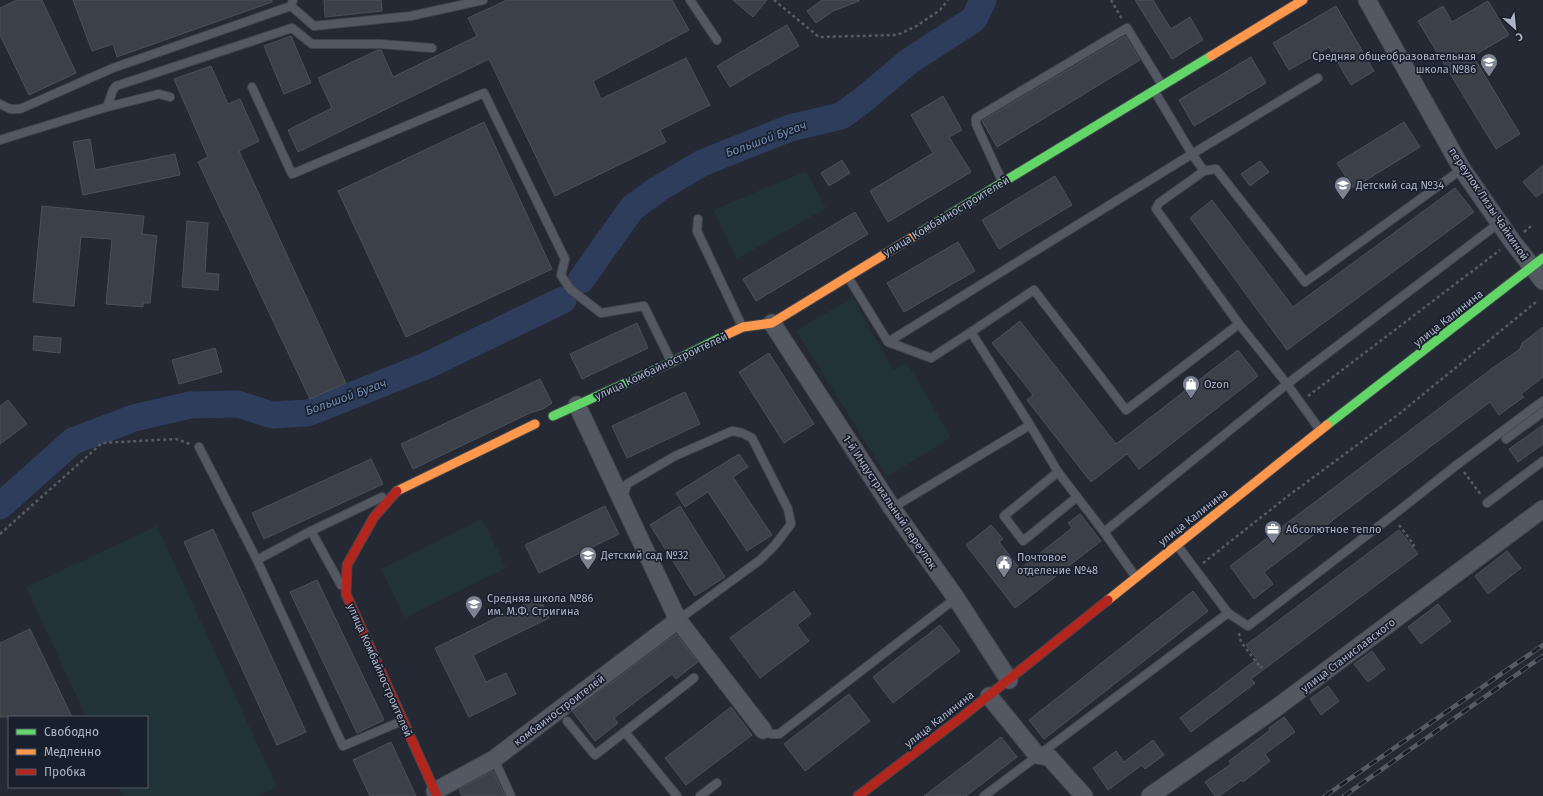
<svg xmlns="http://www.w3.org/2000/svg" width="1543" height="796" font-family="'Fira Sans',sans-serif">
  <rect width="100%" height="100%" fill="#242933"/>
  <g fill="#213339">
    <path d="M806,171l20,37 -89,51 -24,-49z"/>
    <path d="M853,298l40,72 14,-7 44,74 -64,40 -91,-147z"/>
    <path d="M482,519l24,49 -101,50 -24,-49z"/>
    <path d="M157,526l120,261 -18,9h-136l-4,-9h28v-70h-61l-60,-130z"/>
  </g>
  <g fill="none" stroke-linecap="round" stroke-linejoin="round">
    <g stroke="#2e3d5b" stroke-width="27">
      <path d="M581,280l51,-72 26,-19 44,-26 88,-35 51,-12 22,-16 45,-38 66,-43 9,-19"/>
      <path d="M0,506l73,-65 61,-23 56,-13 48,-1 34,11 36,-2 120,-48 135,-65"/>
    </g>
  </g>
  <g fill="#3c4049" stroke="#4b515b">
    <path d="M17,0h25l34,73 -47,22 -29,-60v-27z"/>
    <path d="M73,0h199v2l-155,55 -4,-13 -21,7z"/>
    <path d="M324,0h57l1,11 -57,6z"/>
    <path d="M507,0h165l17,30 -96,51 8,18 85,-41 24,47 -50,25 6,12 -111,54 -66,-137 -191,93 -10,-22 44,-22 -14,-30 60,-28h3l12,27 84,-41 -9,-18z"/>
    <path d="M733,0h34l-14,17z"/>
    <path d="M822,0h37v1l-26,10 -17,12 -9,-12z"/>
    <path d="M1135,0h18l18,29 19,-12 13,23 -31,19z"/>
    <path d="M1488,1l21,34 -36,21 47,78 -24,15 -78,-128 25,-15 9,16z"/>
    <path d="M1336,6l38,65 -23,14 -22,-38 -40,23 -16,-27z"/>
    <path d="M787,25l12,21 -69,41 -13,-21z"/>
    <path d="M291,36l20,47 -27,11 -20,-48z"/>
    <path d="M1125,36l15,24 -143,87 -15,-26z"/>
    <path d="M1251,57l15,26 -72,43 -15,-26z"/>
    <path d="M211,66l17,38 12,-5 19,42 -20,10 107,232 -36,16 -112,-237 10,-5 -34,-78z"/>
    <path d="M943,96l19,34 -13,7 22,35 -83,50 -18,-31 63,-38 -22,-38z"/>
    <path d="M484,122l68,147 -146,68 -68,-146z"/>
    <path d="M1404,122l16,25 -67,41 -16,-25z"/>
    <path d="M90,139l5,31 80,-16 5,21 -97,20 -10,-53z"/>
    <path d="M842,160l8,13 -21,13 -8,-13z"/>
    <path d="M1260,161l9,11 -19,14 -9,-12z"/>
    <path d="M1543,165v27l-7,5 -13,-15z"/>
    <path d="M1055,176l17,29 -73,44 -17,-29z"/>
    <path d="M1455,188l19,24 -187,138 -97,-132 22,-18 81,107z"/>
    <path d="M42,206l102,10 -2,18 15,2 -7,67h-7v4l-37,-3 6,-65 -31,-2 -7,69 -41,-4z"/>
    <path d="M855,212l13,22 -112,67 -13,-22z"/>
    <path d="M187,221l21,2 -3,50 14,1 -1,16 -36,-3z"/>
    <path d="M958,242l17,29 -71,41 -17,-29z"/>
    <path d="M1020,321l96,123 122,-94 20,26 -119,93 -12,-15 -36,28 -64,-82 6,-5 -41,-52z"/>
    <path d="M637,323l11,25 -66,31 -12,-25z"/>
    <path d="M1543,327v50l-22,17 3,3 -25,18 -9,-13 -226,170 9,12 -19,15 -24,-33 264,-199 26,-18 2,-6z"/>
    <path d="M34,336l27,2 -1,15 -27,-3z"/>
    <path d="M215,348l7,24 -43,12 -7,-24z"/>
    <path d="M769,353l45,71 -30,19 -45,-71z"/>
    <path d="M540,379l12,24 -9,6 -13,4 -117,56 -12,-25z"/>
    <path d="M685,392l15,32 -73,34 -15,-32z"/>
    <path d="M8,400l19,24 -27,20v-38z"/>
    <path d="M1543,425v19l-25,18 -9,-13z"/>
    <path d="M739,454l9,13 -15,10 39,58 -25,16 -39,-59 -23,15 -9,-14z"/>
    <path d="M371,459l12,25 -119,55 -12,-26z"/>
    <path d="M605,506l14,28 -80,39 -14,-28z"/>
    <path d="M680,506l45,71 -30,19 -45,-71z"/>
    <path d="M1080,514l21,27 -86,67 -49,-63 25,-20 12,14 -4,3 21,27 52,-41 -4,-5z"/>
    <path d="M213,529l93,203 -29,13 -93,-203z"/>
    <path d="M1399,530l19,24 -167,125 4,4 -64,49 -11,-14 77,-59 -11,-14z"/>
    <path d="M1507,551l14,17 -33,26 -13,-18z"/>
    <path d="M317,580l67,140 -27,13 -67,-141z"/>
    <path d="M794,591l17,23 -14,11 12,16 -49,37 -30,-40z"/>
    <path d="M1193,591l15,20 -164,128 -15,-19z"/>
    <path d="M539,597l10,21 -76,37 13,27 20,-9 10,21 -47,23 -34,-69z"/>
    <path d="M1438,604l13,17 -30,23 -13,-17z"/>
    <path d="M940,625l20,26 -67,52 -20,-26z"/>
    <path d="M30,629l42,88h-72v-74z"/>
    <path d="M676,634l22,28 -22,17 -4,-5 -58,44 4,5 -23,18 -22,-29z"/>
    <path d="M1372,651l13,18 -17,13 -14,-18z"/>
    <path d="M1328,686l11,15 -18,14 -11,-16z"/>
    <path d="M849,694l21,27 -65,50 -21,-27z"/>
    <path d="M731,707l21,28 -66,50 -21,-27z"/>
    <path d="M1284,717l11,15 -30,22 5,7 -27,21 -1,-2 -23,16h-4l-10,-14 26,-18 -2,-3 41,-31 -1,-2z"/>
    <path d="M1001,737l16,20 -51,39h-42z"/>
    <path d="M1153,740l11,15 -19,14 -3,-4 -34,25 -15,-22 23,-17 8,11z"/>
    <path d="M391,742l25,54h-46l-17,-36z"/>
    <path d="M493,771l12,25h-43l-3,-7z"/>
  </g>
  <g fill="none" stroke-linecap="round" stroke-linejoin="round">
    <g stroke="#40444b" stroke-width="10">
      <g id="lane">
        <path d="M690,0l27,40"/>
        <path d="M291,6l23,20 97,-10 72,-16"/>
        <path d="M252,87l40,87 192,-81 81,166 -4,16 9,14 31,24 43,-7 27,55"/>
        <path d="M1155,92l37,62 12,17 -45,32 -3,6 83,115 48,60 33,46"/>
        <path d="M0,104l10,5h10l93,-41 178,-62 2,-6"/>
        <path d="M107,107l6,-17 3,-4 176,-58 20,16h68l52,4"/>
        <path d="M0,140l107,-33 52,-13 11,3"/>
        <path d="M1204,171l12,-2 89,113 157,-113"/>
        <path d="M1002,181l-26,-57v-6l151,-90 35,57"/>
        <path d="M698,219l-1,12 45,95"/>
        <path d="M848,277l40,65 304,-188 126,-76"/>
        <path d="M888,342l43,16 40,-26"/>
        <path d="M1506,439l37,-27"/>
        <path d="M199,447l58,113"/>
        <path d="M1058,472l-54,44 19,25 54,-44"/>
        <path d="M382,497l-71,34 -54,29 86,186 59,-25"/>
        <path d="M623,498l4,-14 48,-28 57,-25 10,2 10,5 36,71 3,15 -16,21 -15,15 -82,60"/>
        <path d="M1487,503l56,-42"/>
        <path d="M892,508l138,-83"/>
        <path d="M311,531l30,54"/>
        <path d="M1104,532l183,-148 212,-161"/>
        <path d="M1177,545l51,68"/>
        <path d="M1135,576l-31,-44 -46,-60 -28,-47 -59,-93 63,-42 92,120 113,-86"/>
        <path d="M567,721l28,34 99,-77"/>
        <path d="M763,730l8,4h8l177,-136"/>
        <path d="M625,732l52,64"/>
        <path d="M494,759l17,37"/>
        <path d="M700,796l17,-13"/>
        <path d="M984,796l244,-183 20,13 144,-110 66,-52 85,-63"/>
      </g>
    </g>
    <g stroke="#40444b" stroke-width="19">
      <g id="street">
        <path d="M1367,0l95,169 50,72 31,40"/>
        <path d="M772,323l120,185 64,90 53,82"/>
        <path d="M577,405l101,215 85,110"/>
        <path d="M989,696l48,59 12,2 35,39"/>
        <path d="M435,791l59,-32 184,-139"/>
        <path d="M1150,796l126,-88 267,-199"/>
      </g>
    </g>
    <g stroke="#40444b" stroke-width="11">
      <g id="fast">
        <path d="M916,235l295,-179"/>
        <path d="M553,416l119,-54 54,-27"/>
        <path d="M1327,425l216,-167"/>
      </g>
    </g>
    <g stroke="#40444b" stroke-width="11">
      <g id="slow">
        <path d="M1211,56l92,-56"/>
        <path d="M726,335l17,-8 29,-4 144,-88"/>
        <path d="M397,491l138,-67"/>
        <path d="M1108,600l219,-175"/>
      </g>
    </g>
    <g stroke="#40444b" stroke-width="11">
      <g id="jam">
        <path d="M397,491l-23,26 -27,48 -1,29 91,202"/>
        <path d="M858,796l105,-80 145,-116"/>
      </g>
    </g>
    <g stroke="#565c64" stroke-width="2.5" stroke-dasharray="3 3" stroke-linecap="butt">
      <path d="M774,0l45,37 78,-2 18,-8 25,-17 8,-10"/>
      <path d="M1111,0l11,19"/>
      <path d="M1524,232l6,-5 3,3"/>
      <path d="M1308,396l192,-146"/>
      <path d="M1464,472l17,23"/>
      <path d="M1399,525l15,20 -2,2"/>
      <path d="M0,534l102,-91 74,-4 14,5"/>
      <path d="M1203,563l85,-67 111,-82 137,-112"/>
      <path d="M1239,633l2,9 20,26 1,-2"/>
    </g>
    <use href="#lane" stroke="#545862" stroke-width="8"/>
    <use href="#street" stroke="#545862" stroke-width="17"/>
    <use href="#fast" stroke="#63d668" stroke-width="9"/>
    <use href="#slow" stroke="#ff974d" stroke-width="9"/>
    <use href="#jam" stroke="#b3261e" stroke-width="9"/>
    <g stroke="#575c64" stroke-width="4.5">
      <g id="rail">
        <path d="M1325,796l218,-151"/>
        <path d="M1344,796l199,-140"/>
      </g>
    </g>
    <use href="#rail" stroke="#181f2d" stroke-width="3" stroke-dasharray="9" stroke-linecap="butt"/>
  </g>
  <defs>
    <g id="school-pin" transform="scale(0.9)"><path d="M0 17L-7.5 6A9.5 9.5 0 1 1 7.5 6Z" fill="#7c8393" stroke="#181f2d"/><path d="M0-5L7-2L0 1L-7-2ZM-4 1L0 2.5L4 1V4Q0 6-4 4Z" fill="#fff"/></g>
    <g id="shop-pin" transform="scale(0.9)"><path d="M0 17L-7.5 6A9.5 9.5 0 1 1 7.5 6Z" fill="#7c8393" stroke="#181f2d"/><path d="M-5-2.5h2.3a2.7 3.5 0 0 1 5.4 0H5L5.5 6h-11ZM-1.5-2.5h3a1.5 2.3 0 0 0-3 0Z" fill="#fff"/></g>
    <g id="office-pin" transform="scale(0.9)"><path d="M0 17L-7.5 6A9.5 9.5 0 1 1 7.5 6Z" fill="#7c8393" stroke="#181f2d"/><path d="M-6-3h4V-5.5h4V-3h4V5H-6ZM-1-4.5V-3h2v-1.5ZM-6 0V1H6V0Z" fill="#fff"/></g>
    <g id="civic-pin" transform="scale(0.9)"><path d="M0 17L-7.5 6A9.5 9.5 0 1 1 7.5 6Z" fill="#7c8393" stroke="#181f2d"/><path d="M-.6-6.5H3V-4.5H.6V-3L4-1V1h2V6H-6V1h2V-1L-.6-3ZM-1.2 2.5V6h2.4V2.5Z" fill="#fff"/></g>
  </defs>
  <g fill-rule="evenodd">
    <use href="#school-pin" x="1489" y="62"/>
    <use href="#school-pin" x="1343" y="185"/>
    <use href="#shop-pin" x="1191" y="384"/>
    <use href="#office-pin" x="1273" y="529"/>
    <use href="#school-pin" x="588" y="555"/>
    <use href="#civic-pin" x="1004" y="563"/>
    <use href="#school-pin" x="474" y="604"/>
  </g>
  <g text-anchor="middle" stroke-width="3.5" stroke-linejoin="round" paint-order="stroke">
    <g font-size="11" fill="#acb4c6" stroke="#181f2d" text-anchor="start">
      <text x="1476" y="60" text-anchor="end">Средняя общеобразовательная<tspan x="1476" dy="13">школа №86</tspan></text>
      <text x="1356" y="189">Детский сад №34</text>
      <text x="1204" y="388">Ozon</text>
      <text x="1286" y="533">Абсолютное тепло</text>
      <text x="601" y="559">Детский сад №32</text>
      <text x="1017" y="561">Почтовое<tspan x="1017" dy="13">отделение №48</tspan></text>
      <text x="487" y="602">Средняя школа №86<tspan x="487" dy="13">им. М.Ф. Стригина</tspan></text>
    </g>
    <g font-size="11" fill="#acb4c6" stroke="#181f2d">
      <text transform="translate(1489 204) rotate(56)" y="4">переулок Лизы Чайкиной</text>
      <text transform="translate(946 216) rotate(-31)" y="4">улица Комбайностроителей</text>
      <text transform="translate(1448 318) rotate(-38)" y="4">улица Калинина</text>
      <text transform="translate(661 366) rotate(-25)" y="4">улица Комбайностроителей</text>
      <text transform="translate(890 502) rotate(56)" y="4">1-й Индустриальный переулок</text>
      <text transform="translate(1193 517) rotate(-38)" y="4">улица Калинина</text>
      <text transform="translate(1348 655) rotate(-37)" y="4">улица Станиславского</text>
      <text transform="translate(380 670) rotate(66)" y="4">улица Комбайностроителей</text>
      <text transform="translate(559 710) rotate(-37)" y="4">комбаиностроителей</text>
      <text transform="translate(939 719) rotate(-38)" y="4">улица Калинина</text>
    </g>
    <g font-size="12" font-style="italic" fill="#7288b1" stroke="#181f2d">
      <text transform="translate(766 139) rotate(-20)" y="4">Большой Бугач</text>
      <text transform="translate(346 397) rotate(-20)" y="4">Большой Бугач</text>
    </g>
  </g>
  <rect x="8" y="716" width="140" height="72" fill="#181f2d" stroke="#535b6a"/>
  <rect x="16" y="729" width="20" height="6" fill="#63d668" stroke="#535b6a"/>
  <text x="44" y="736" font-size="12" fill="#acb4c6">Свободно</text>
  <rect x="16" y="749" width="20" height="6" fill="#ff974d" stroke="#535b6a"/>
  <text x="44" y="756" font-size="12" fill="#acb4c6">Медленно</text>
  <rect x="16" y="769" width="20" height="6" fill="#b3261e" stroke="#535b6a"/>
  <text x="44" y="776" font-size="12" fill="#acb4c6">Пробка</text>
  <g transform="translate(1515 28) rotate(153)" stroke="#181f2d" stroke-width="3" paint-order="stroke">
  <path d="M0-3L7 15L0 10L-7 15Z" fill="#acb4c6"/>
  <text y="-6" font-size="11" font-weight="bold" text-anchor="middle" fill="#acb4c6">С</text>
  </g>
</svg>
